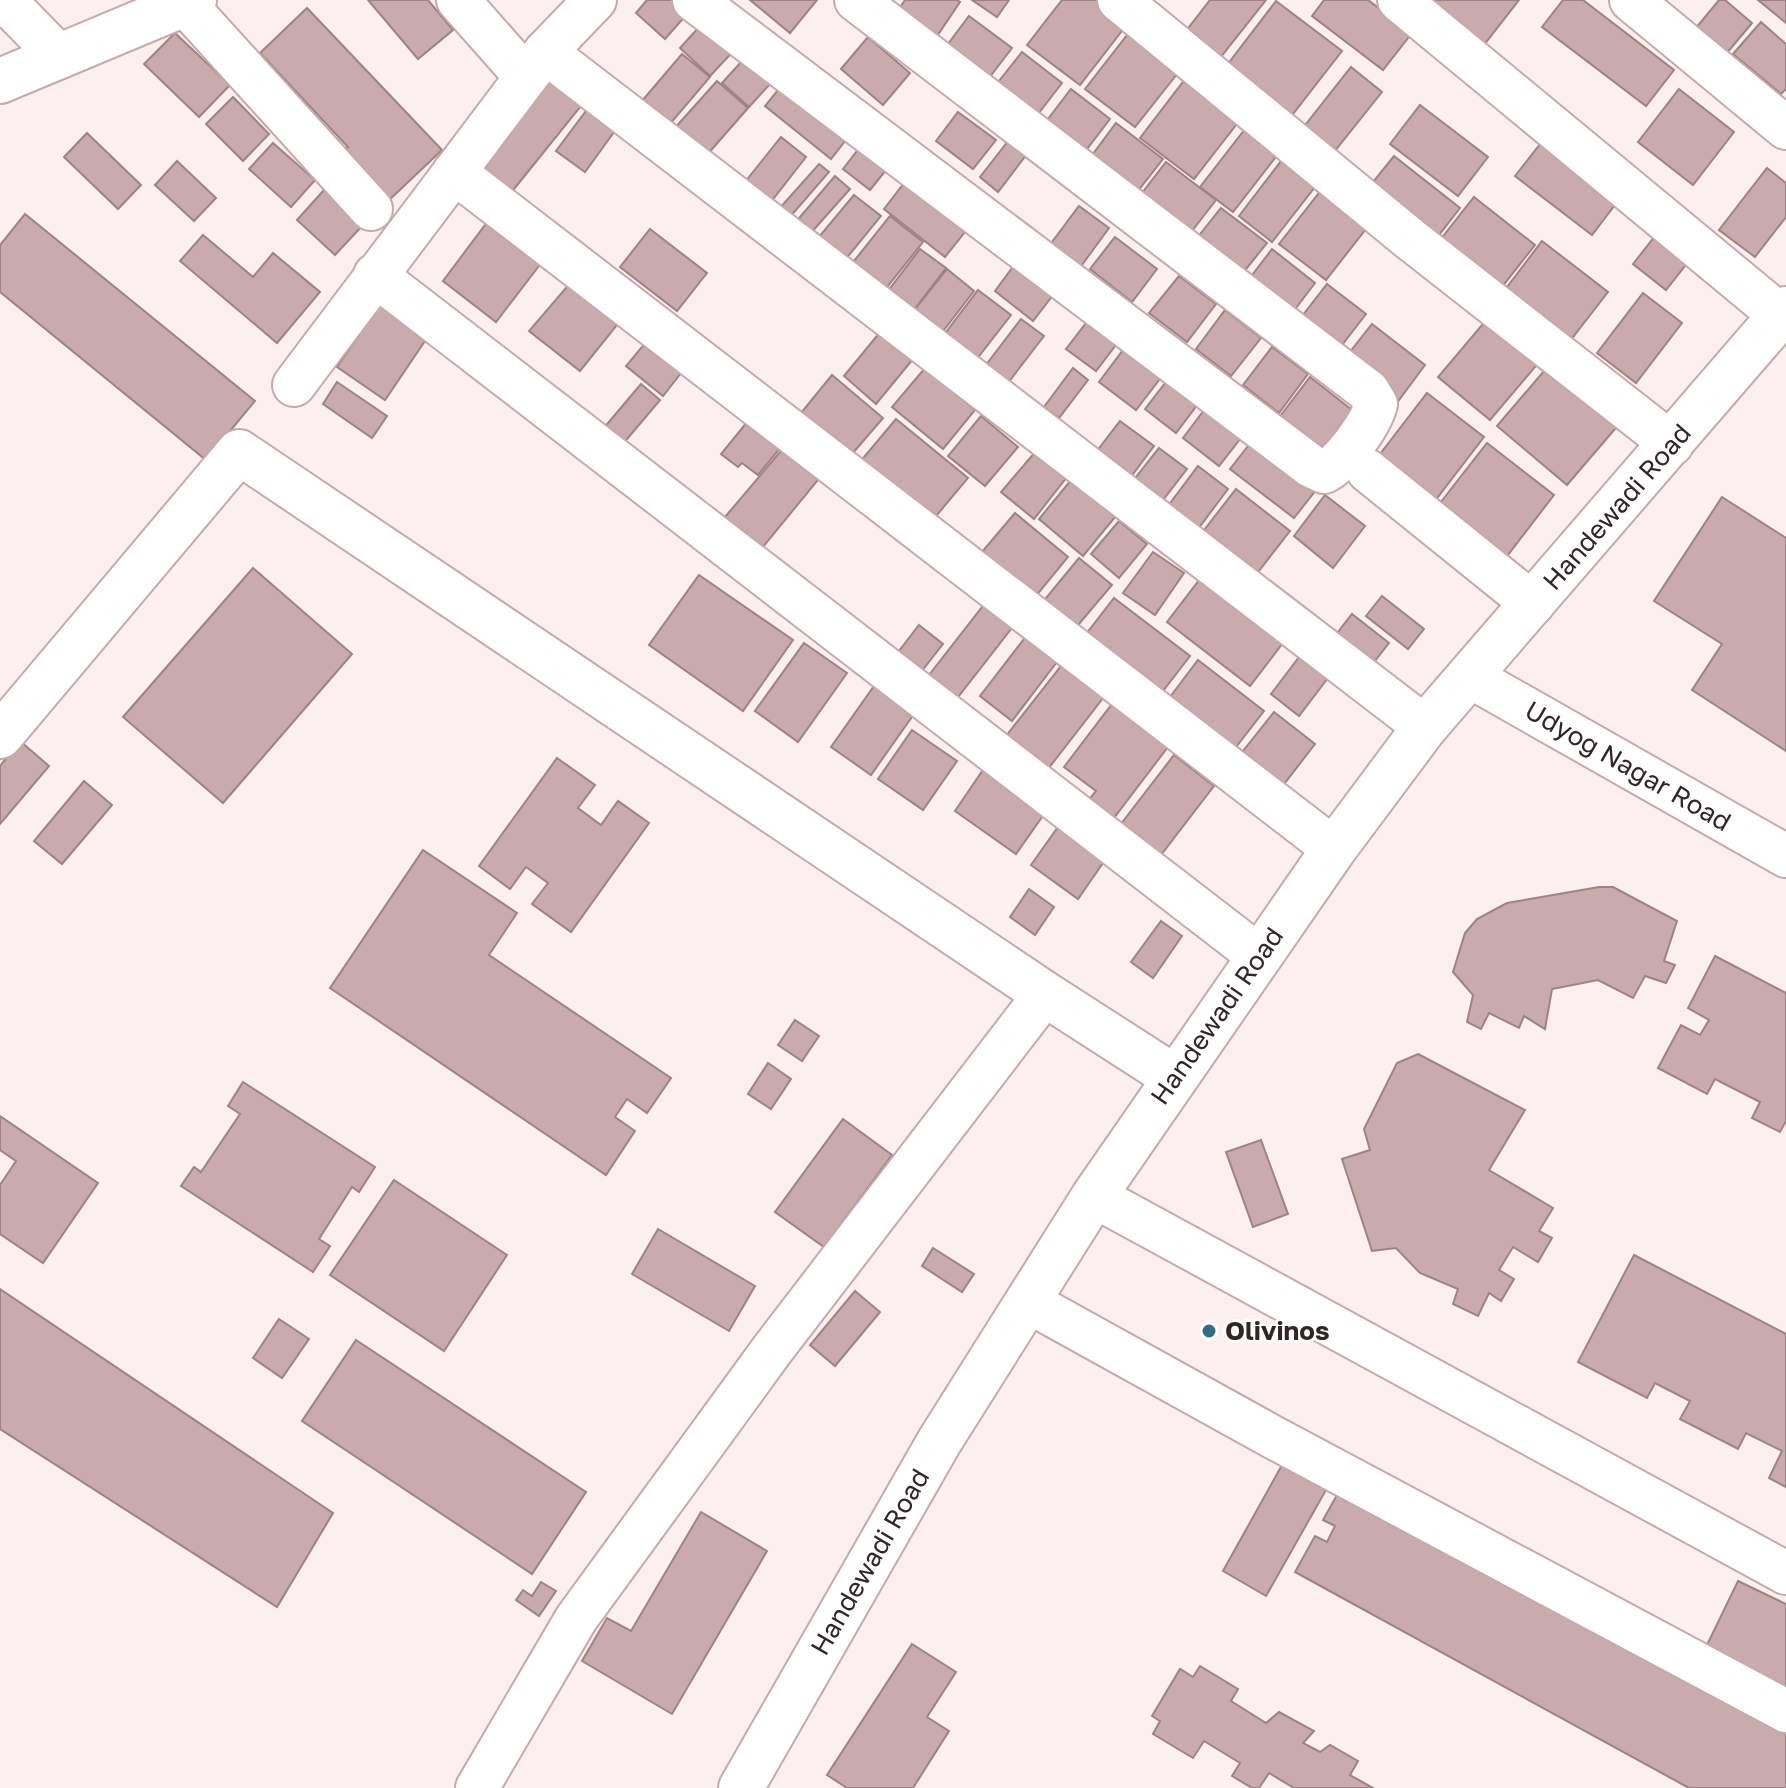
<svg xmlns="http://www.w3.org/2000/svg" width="1786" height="1788" font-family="'Golos Text',sans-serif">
  <rect width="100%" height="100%" fill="#fcefef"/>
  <g fill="#c9abad" stroke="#9f8284" stroke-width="2">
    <path d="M368,0h60l25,30 -35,29z"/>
    <path d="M647,0h40l7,6 -29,33 -29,-26z"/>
    <path d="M750,0h67l-27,33z"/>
    <path d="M905,0h52l3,2 -27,40 -39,-26z"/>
    <path d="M972,0h37l-12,17z"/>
    <path d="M1062,0h36l30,23 -48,62 -53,-40z"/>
    <path d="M1210,0h56l-50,63 -34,-27z"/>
    <path d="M1324,0h44l44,33 -29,37 -71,-54z"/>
    <path d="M1418,0h101l-39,50z"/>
    <path d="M1563,0h20l91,70 -28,36 -104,-79z"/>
    <path d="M1719,0h6l27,23 -26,31 -30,-26z"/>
    <path d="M1758,0h28v23z"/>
    <path d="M1276,1l66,50 -53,68 -65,-50z"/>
    <path d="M307,8l135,142 -55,52 -46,-48 7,-7 -88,-94z"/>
    <path d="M710,15l31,28 -31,33 -30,-28z"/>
    <path d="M969,16l43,32 -30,39 -43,-31z"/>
    <path d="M1761,22l25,22v45l-5,5 -48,-40z"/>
    <path d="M1131,30l50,39 -46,58 -50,-38z"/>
    <path d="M175,33l55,52 -31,32 -55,-53z"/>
    <path d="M868,37l42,36 -27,32 -42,-36z"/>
    <path d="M753,49l27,24 -31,34 -27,-24z"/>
    <path d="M1022,52l40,31 -31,40 -40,-32z"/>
    <path d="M682,54l28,23 -41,48 -27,-24z"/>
    <path d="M552,66l37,30 -79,98 -37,-30z"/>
    <path d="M1351,67l31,25 -56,70 -31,-24z"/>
    <path d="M791,74l65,53 -25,32 -66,-53z"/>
    <path d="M1189,74l54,42 -49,63 -54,-41z"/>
    <path d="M717,81l31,27 -42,48 -32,-27z"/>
    <path d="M1071,89l39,30 -33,43 -39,-30z"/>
    <path d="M1679,89l55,43 -41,53 -55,-43z"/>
    <path d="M233,97l36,37 -26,27 -37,-37z"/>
    <path d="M1420,105l68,52 -30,39 -68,-52z"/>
    <path d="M589,107l28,21 -32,44 -29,-21z"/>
    <path d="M958,112l38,28 -23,29 -37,-28z"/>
    <path d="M1116,123l47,36 -33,42 -46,-35z"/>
    <path d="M1249,124l33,25 -49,63 -33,-25z"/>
    <path d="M87,133l54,52 -23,24 -54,-52z"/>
    <path d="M1548,134l76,59 -32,42 -77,-59z"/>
    <path d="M781,137l25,20 -43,55 -26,-20z"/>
    <path d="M1009,140l18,14 -29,38 -18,-15z"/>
    <path d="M864,142l27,22 -21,26 -27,-21z"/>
    <path d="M273,143l42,37 -24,27 -42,-38z"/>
    <path d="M1288,152l34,26 -50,64 -33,-26z"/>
    <path d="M1394,156l66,52 -28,36 -67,-52z"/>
    <path d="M177,161l39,37 -22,23 -39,-36z"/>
    <path d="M1166,162l50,38 -35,45 -49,-39z"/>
    <path d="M819,164l10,8 -40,46 -10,-9z"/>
    <path d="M1767,168l19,15v34l-31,40 -36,-27z"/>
    <path d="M915,169l62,48 -32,40 -61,-48z"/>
    <path d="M835,176l15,13 -41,46 -14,-12z"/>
    <path d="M1326,184l47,36 -47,60 -47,-36z"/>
    <path d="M324,190l39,35 -28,30 -38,-35z"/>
    <path d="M854,195l27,21 -36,44 -27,-22z"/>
    <path d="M1474,197l61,48 -37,47 -61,-48z"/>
    <path d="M1079,206l30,22 -30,41 -30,-23z"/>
    <path d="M1221,208l46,35 -33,41 -45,-36z"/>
    <path d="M25,214l230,187 -49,59 -206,-168v-47z"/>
    <path d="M890,216l33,26 -40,50 -33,-26z"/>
    <path d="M491,217l54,41 -49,64 -53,-41z"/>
    <path d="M650,229l57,44 -30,38 -57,-44z"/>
    <path d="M1659,231l33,26 -26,33 -33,-26z"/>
    <path d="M203,235l50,42 20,-24 47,39 -43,51 -97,-82z"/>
    <path d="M1115,237l42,32 -25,33 -42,-33z"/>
    <path d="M1542,241l66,51 -42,54 -65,-51z"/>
    <path d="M920,249l26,19 -39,51 -26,-19z"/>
    <path d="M1272,249l43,34 -29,38 -43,-34z"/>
    <path d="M1021,256l39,30 -27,35 -38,-30z"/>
    <path d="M947,269l27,22 -37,48 -28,-22z"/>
    <path d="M1179,276l37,28 -29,38 -38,-29z"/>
    <path d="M571,282l50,38 -41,51 -51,-40z"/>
    <path d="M1327,284l39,30 -31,40 -39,-30z"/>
    <path d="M978,290l33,25 -42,54 -32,-25z"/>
    <path d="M1643,293l39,30 -46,60 -39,-30z"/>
    <path d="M379,305l48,33 -42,62 -48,-33z"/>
    <path d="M1225,310l36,28 -30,38 -35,-27z"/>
    <path d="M1093,314l29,23 -26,34 -30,-22z"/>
    <path d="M1488,318l52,43 -50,59 -52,-43z"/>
    <path d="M1021,319l23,17 -43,56 -22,-18z"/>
    <path d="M1372,324l53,41 -29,39 -54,-42z"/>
    <path d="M881,331l32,28 -37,45 -32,-28z"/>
    <path d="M651,336l37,28 -25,32 -37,-30z"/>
    <path d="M1129,342l37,29 -30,39 -37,-28z"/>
    <path d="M1272,347l36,27 -29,39 -36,-28z"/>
    <path d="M1550,364l70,59 -53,62 -70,-59z"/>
    <path d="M925,368l50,42 -32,39 -51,-42z"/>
    <path d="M1073,368l15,12 -29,38 -15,-11z"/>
    <path d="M1173,373l31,23 -28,37 -31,-24z"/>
    <path d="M832,375l51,43 -37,43 -50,-42z"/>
    <path d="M1310,377l42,33 -32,42 -42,-33z"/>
    <path d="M337,382l50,34 -15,22 -49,-34z"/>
    <path d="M641,384l19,16 -38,45 -19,-16z"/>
    <path d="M1427,393l57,44 -50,65 -57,-44z"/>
    <path d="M1211,401l37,28 -29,37 -36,-28z"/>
    <path d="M752,416l33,26 -27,33 -16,-12 -4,4 -17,-13z"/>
    <path d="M981,416l37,31 -33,39 -37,-30z"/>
    <path d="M896,419l72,59 -37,44 -72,-59z"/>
    <path d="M1120,421l34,25 -33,44 -34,-26z"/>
    <path d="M1256,436l64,49 -26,33 -64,-49z"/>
    <path d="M1487,443l67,52 -50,65 -67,-53z"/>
    <path d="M786,445l36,30 -60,73 -37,-31z"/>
    <path d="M1159,448l28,21 -34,44 -28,-22z"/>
    <path d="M1036,451l31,26 -33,42 -33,-27z"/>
    <path d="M1198,466l30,23 -36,48 -30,-23z"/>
    <path d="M1072,479l44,37 -33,40 -44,-37z"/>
    <path d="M1236,489l54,42 -35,45 -54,-42z"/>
    <path d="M1325,495l40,31 -32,42 -39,-32z"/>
    <path d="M1722,497l64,41v213l-94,-61 30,-46 -68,-43z"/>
    <path d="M1015,513l53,44 -33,40 -53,-45z"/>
    <path d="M1119,521l28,23 -28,34 -28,-24z"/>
    <path d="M1153,552l31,21 -29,42 -32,-22z"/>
    <path d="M1079,558l33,27 -39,46 -32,-27z"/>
    <path d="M253,568l99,86 -129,149 -100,-86z"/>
    <path d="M699,575l94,65 -50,71 -94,-66z"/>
    <path d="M1203,575l83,64 -36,47 -83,-64z"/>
    <path d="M1382,596l42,33 -16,20 -42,-33z"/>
    <path d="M1114,598l76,58 -34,44 -76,-58z"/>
    <path d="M986,602l29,22 -64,82 -29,-22z"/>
    <path d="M1352,614l37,29 -18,23 -37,-29z"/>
    <path d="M919,625l24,19 -30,38 -24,-18z"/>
    <path d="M1034,626l32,24 -54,71 -32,-25z"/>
    <path d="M804,643l43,30 -49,69 -43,-31z"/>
    <path d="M1309,644l28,22 -38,50 -28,-22z"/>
    <path d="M1072,652l42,32 -66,85 -42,-33z"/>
    <path d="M1198,660l66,51 -35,45 -65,-51z"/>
    <path d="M874,686l40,28 -43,61 -40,-28z"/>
    <path d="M1115,700l56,43 -64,84 -25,-19 14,-17 -32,-24z"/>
    <path d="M1274,712l41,32 -34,44 -42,-32z"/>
    <path d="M912,730l45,31 -34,49 -45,-31z"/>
    <path d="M20,741l29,25 -49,58v-58z"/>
    <path d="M1174,755l40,31 -60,78 -40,-31z"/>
    <path d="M557,758l38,27 -17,23 23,17 17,-24 31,22 -78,109 -39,-28 16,-21 -22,-16 -16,22 -31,-23z"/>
    <path d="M985,767l62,43 -31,44 -61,-43z"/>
    <path d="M84,781l28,24 -50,59 -28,-23z"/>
    <path d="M1058,827l47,33 -27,39 -47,-34z"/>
    <path d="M423,850l94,63 -28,42 182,123 -24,35 -20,-14 -12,18 20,14 -29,44 -276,-187z"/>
    <path d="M1599,887h14l64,34 -13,40 11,4 -9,18 -21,-7 -12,22 -35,-18 -46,9 -7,40 -21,-13 -5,12 -30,-15 -8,16 -14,-7 6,-27 -20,-23 12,-39 12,-14 30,-16z"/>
    <path d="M1029,889l25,18 -19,28 -25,-18z"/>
    <path d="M1161,921l21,15 -29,42 -22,-16z"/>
    <path d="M1715,956l71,37v128l-6,11 -28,-14 8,-16 -45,-23 -8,15 -49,-26 23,-43 19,10 9,-15 -21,-12z"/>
    <path d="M795,1020l24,16 -17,25 -24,-16z"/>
    <path d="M1418,1054l107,56 -36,60 64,38 -14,23 13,7 -14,24 -25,-15 -14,23 15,9 -13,22 -12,-8 -11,23 -25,-12 5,-15 -38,-16 -24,-25 -24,3 -30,-92 28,-9 -6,-21 33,-66z"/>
    <path d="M768,1063l23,16 -20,30 -23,-15z"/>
    <path d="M243,1082l132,85 -16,25 -7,-5 -33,52 11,7 -17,26 -132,-86 13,-19 7,5 39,-58 -12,-8z"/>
    <path d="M0,1116l98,67 -55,80 -43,-29v-49l16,-24 -16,-11z"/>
    <path d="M843,1119l49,36 -68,92 -49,-35z"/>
    <path d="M1261,1140l27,74 -35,13 -27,-75z"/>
    <path d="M394,1180l113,75 -63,96 -114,-76z"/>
    <path d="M658,1229l97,57 -26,45 -97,-57z"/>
    <path d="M933,1248l41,26 -12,18 -40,-26z"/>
    <path d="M1634,1255l152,79v153l-17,-9 13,-27 -36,-18 -8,16 -58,-30 10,-18 -35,-18 -8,15 -69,-36z"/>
    <path d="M0,1289l333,224 -56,94 -277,-178z"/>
    <path d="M855,1291l25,21 -45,54 -25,-21z"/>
    <path d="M279,1319l30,20 -27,39 -29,-20z"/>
    <path d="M356,1340l230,152 -54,82 -230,-153z"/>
    <path d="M1282,1465l44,25 -60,106 -43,-25z"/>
    <path d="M1342,1486l444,243v59h-97l-394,-216 20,-36 12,6 8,-16 -12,-6z"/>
    <path d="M701,1512l66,39 -95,163 -90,-53 25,-43 24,13z"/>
    <path d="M1738,1581l48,23v86l-81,-41z"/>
    <path d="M541,1582l15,9 -17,25 -23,-16 7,-10 9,6z"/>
    <path d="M912,1644l44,28 -29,45 22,14 -36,57h-66l-20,-13z"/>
    <path d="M1200,1666l38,23 -7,12 35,22 13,-11 35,19 -11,12 17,9 10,-7 28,16 -8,14 23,13h-79l-25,-15 -10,15h-7l-20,-12 8,-13 -36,-22 -11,17 -40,-24 7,-13 -8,-5 28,-47 13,8z"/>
  </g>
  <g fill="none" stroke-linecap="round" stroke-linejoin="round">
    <g stroke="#c8a9ab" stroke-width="46">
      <g id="minor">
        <path d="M4,0l56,57"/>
        <path d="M458,0l68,77"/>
        <path d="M694,0l617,466 13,6c18,-8 47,-48 52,-68l-8,-13 -512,-391"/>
        <path d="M1119,0l291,239 262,205"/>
        <path d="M1399,0l387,320"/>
        <path d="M1631,0l155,128"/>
        <path d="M185,4l186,205"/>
        <path d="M545,52l880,675"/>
        <path d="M454,172l880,677"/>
        <path d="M375,275l884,681"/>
        <path d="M294,385l251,-333 50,-52"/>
        <path d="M1368,471l165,133"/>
        <path d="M1469,676l317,180"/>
        <path d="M1094,1196l692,377"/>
        <path d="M1027,1301l242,134 517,276"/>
        <path d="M477,1788l99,-169 196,-269 273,-356"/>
      </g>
    </g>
    <g stroke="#c8a9ab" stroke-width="48">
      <path id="tertiary" d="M0,736l239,-284 806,542 129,83"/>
    </g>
    <g stroke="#c8a9ab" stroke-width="48">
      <g id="secondary">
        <path d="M0,81l194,-81"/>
        <path d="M741,1788l198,-346 155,-246 240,-347 91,-122 361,-418"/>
      </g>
    </g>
    <use href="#minor" stroke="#fff" stroke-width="42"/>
    <use href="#tertiary" stroke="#fff" stroke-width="44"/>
    <use href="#secondary" stroke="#fff" stroke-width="44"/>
  </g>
  <circle fill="#316c84" stroke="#fff" stroke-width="3" cx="1209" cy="1331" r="8"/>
  <g text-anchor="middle" stroke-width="6" stroke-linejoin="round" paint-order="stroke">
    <g font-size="26" fill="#312526" stroke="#fff">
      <text transform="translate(1617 507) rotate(-49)" y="9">Handewadi Road</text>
      <text transform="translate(1628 766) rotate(30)" y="9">Udyog Nagar Road</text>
      <text transform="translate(1217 1016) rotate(-55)" y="9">Handewadi Road</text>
      <text transform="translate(870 1562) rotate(-60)" y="9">Handewadi Road</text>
    </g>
    <g font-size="26" font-weight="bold" fill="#312526" stroke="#fff" text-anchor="start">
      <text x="1225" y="1340">Olivinos</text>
    </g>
  </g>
</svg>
